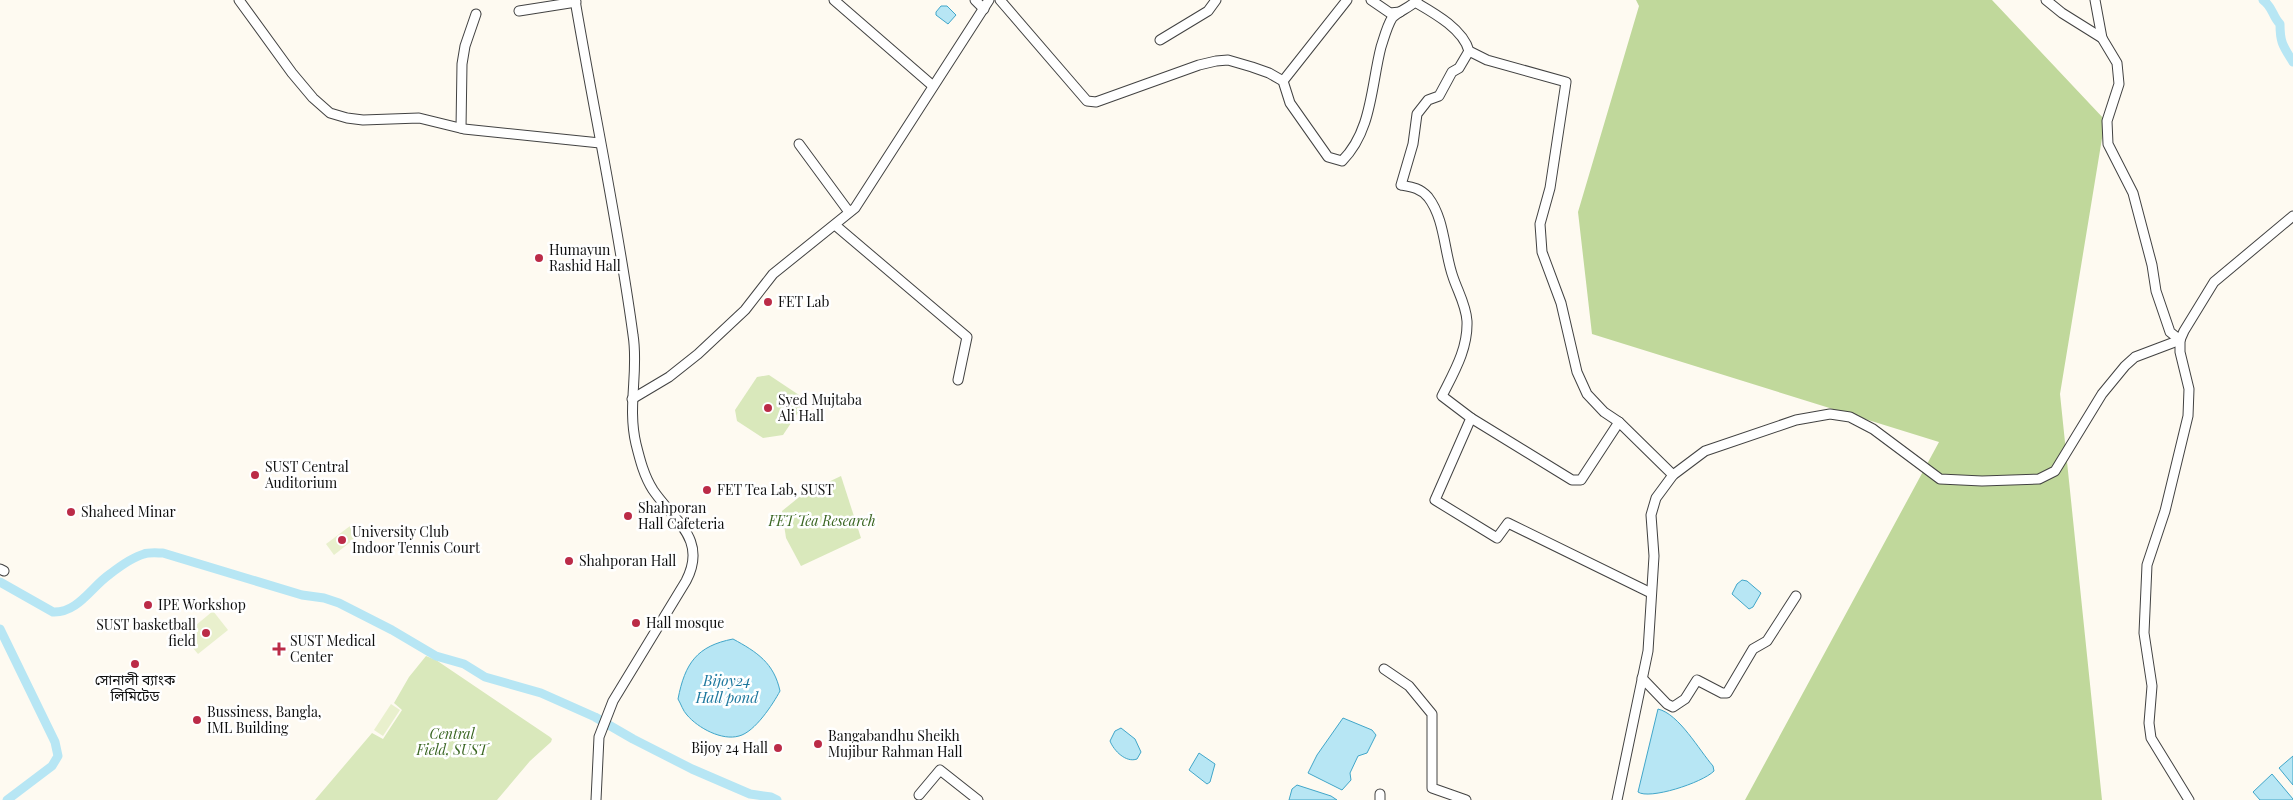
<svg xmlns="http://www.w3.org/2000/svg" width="2293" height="800" font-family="'Playfair Display','Noto Sans Bengali',serif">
  <rect width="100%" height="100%" fill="#fefaf1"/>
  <g fill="#d9e8bb">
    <path d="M769,375l33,22 1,8 -20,30 -20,3 -26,-17 -2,-11 22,-33z"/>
    <path d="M841,476l20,62 -60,28 -15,-28 -4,-27 21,-17z"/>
    <path d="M426,656l10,4 114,77 2,2 -1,3 -21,19 -33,39h-182l57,-67 11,6 19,-29 -8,-7 15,-26z"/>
  </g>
  <path fill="#c0d89b" d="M1636,0h356l113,120 -45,274 42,406h-357l194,-358 -347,-108 -14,-122 61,-206z"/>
  <g fill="#e9f0cd">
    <path d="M350,526l8,10 -24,19 -8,-11z"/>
    <path d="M213,611l15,19 -30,24 -15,-18z"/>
    <path d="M391,704l9,6 -17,26 -9,-6z"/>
  </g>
  <g fill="#b7e6f4" stroke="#41a6c9">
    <path d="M941,6h6l9,9 -8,9 -12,-9v-3z"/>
    <path d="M1742,580l5,1 14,12 -8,14 -4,2 -17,-15 5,-10z"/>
    <path d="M733,639c24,13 41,24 47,52 -7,13 -25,41 -41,45 -17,5 -41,-8 -52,-21 -4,-4 -6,-11 -9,-16 7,-36 19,-53 55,-60z"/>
    <path d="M1658,709c21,5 41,41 55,57l1,5c-12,12 -65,29 -76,21z"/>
    <path d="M1343,718l29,12 4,5 -9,18 -9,3 -8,17 1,7 -9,10 -34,-17 9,-18z"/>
    <path d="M1121,728l14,11 6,13 -4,7c-11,4 -23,-8 -27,-18l5,-10z"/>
    <path d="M1199,753l16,11 -5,18 -3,2 -18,-14z"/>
    <path d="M2293,756v29l-14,-17z"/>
    <path d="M2272,774l21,25v1h-33l-7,-8z"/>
    <path d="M1297,785l34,11 6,4h-48l3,-11z"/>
  </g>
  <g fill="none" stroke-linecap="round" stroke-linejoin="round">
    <g stroke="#b7e6f4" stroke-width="9">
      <path d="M2263,0c10,7 9,16 17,24 0,19 3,22 13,38"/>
      <path d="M0,582l53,30c25,1 38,-25 57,-38 9,-7 23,-17 34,-20 5,-2 14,-1 19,-1l139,42 22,3 15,5 53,27 44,26 28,8 21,13 56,16 54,24 38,22 59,30 58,25 21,3 6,3"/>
      <path d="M0,629l55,113 3,14 -6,10 -45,34"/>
    </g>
    <g stroke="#424242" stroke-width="11">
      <g id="street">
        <path d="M239,0l53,73 21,25 17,15 17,5 16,2 56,-2 45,11 136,14"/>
        <path d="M575,0c19,112 43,223 58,335 6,36 -6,71 3,109 4,16 8,32 17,46 21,31 55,49 33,91l-73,120 -14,36 -3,63"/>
        <path d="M834,0l99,86"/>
        <path d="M975,0l9,9"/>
        <path d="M1000,0l87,101 9,1 103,-37 17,-4 12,-1 24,7 17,6 14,8 7,22 38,54 14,4c30,-30 29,-75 39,-114 3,-9 6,-21 11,-29 6,-7 18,-10 25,-18"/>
        <path d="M1371,0l19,13 10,-1"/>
        <path d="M2046,0l16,13 40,25 15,25 2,21 -12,37 1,23 25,49 19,72 4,26 14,41 10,8"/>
        <path d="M2095,0l7,38"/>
        <path d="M1415,2c19,11 48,27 54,49l18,9 79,22 -16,106 -10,36 2,28 19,51 16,69 10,22 17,18 15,10 54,53"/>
        <path d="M519,11l57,-9"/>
        <path d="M1160,40l48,-29 8,-11"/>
        <path d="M1469,51l-10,17 -7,4 -13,24 -11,4 -11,14 -4,30 -12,41c11,2 19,3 27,12 17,22 16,55 25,80 5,15 13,28 14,44 1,28 -13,51 -25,75l29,22 -36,82 62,38 11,-15 143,70"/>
        <path d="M1283,81l64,-81"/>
        <path d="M461,128l1,-64 3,-18 11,-32"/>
        <path d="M799,144l50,68"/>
        <path d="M835,225l132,112 -9,43"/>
        <path d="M632,399l37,-22 29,-23 47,-44 28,-36 82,-66 134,-208"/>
        <path d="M1471,418l101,62h9l38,-58"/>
        <path d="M0,569l4,2"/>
        <path d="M1384,669l25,17 23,28v74l34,12"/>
        <path d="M1642,678l25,26 6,3 12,-8 12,-19 25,13h5l26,-44 14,-8 29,-45"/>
        <path d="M919,795l21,-25 38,30"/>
        <path d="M1380,800v-6"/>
        <path d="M1617,800l31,-149 6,-95 -3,-41 5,-17 17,-23 32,-24 91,-31 34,-6 20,3 23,12 67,50 42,2 57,-2 16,-8 47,-77 23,-28 10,-9 45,-17"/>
        <path d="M2189,800l-38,-62 -2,-15 3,-37 -8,-53 3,-68 18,-54 23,-95 1,-27 -9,-37v-12l4,-9 30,-49 79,-66"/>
      </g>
    </g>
    <use href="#street" stroke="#fff" stroke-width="9"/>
  </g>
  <g fill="#bb2b47" stroke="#fff" stroke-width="2">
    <circle cx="539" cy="258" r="5"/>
    <circle cx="768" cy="302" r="5"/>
    <circle cx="768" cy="408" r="5"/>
    <circle cx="255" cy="475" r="5"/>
    <circle cx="707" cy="490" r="5"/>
    <circle cx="71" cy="512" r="5"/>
    <circle cx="628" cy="516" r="5"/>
    <circle cx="342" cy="540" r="5"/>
    <circle cx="569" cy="561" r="5"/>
    <circle cx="148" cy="605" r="5"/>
    <circle cx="636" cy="623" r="5"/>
    <circle cx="206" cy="633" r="5"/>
    <path d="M276.5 641.5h5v5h5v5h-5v5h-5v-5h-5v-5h5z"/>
    <circle cx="135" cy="664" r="5"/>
    <circle cx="197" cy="720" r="5"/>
    <circle cx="818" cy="744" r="5"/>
    <circle cx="778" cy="748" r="5"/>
  </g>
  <g text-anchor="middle" stroke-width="5" stroke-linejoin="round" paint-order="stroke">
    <g font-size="14" fill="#0f0f0f" stroke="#fff" text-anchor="start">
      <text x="549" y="255">Humayun<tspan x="549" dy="16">Rashid Hall</tspan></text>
      <text x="778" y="307">FET Lab</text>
      <text x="778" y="405">Syed Mujtaba<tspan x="778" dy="16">Ali Hall</tspan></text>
      <text x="265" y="472">SUST Central<tspan x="265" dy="16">Auditorium</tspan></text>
      <text x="717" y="495">FET Tea Lab, SUST</text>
      <text x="638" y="513">Shahporan<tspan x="638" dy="16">Hall Cafeteria</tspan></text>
      <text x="81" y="517">Shaheed Minar</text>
      <text x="352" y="537">University Club<tspan x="352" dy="16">Indoor Tennis Court</tspan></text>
      <text x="579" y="566">Shahporan Hall</text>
      <text x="158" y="610">IPE Workshop</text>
      <text x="646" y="628">Hall mosque</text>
      <text x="196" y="630" text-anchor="end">SUST basketball<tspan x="196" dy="16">field</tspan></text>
      <text x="290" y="646">SUST Medical<tspan x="290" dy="16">Center</tspan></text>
      <text x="135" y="685" text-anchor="middle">সোনালী ব্যাংক<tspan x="135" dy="16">লিমিটেড</tspan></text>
      <text x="207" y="717">Bussiness, Bangla,<tspan x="207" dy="16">IML Building</tspan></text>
      <text x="828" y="741">Bangabandhu Sheikh<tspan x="828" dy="16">Mujibur Rahman Hall</tspan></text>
      <text x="768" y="753" text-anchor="end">Bijoy 24 Hall</text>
    </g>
    <g font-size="14" font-style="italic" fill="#396521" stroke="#fff">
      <text x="822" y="526">FET Tea Research</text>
      <text x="452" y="739">Central<tspan x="452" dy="16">Field, SUST</tspan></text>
    </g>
    <g font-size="15" font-style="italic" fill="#1c779d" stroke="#fff">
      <text x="727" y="686">Bijoy24<tspan x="727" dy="17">Hall pond</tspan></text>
    </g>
  </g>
</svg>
